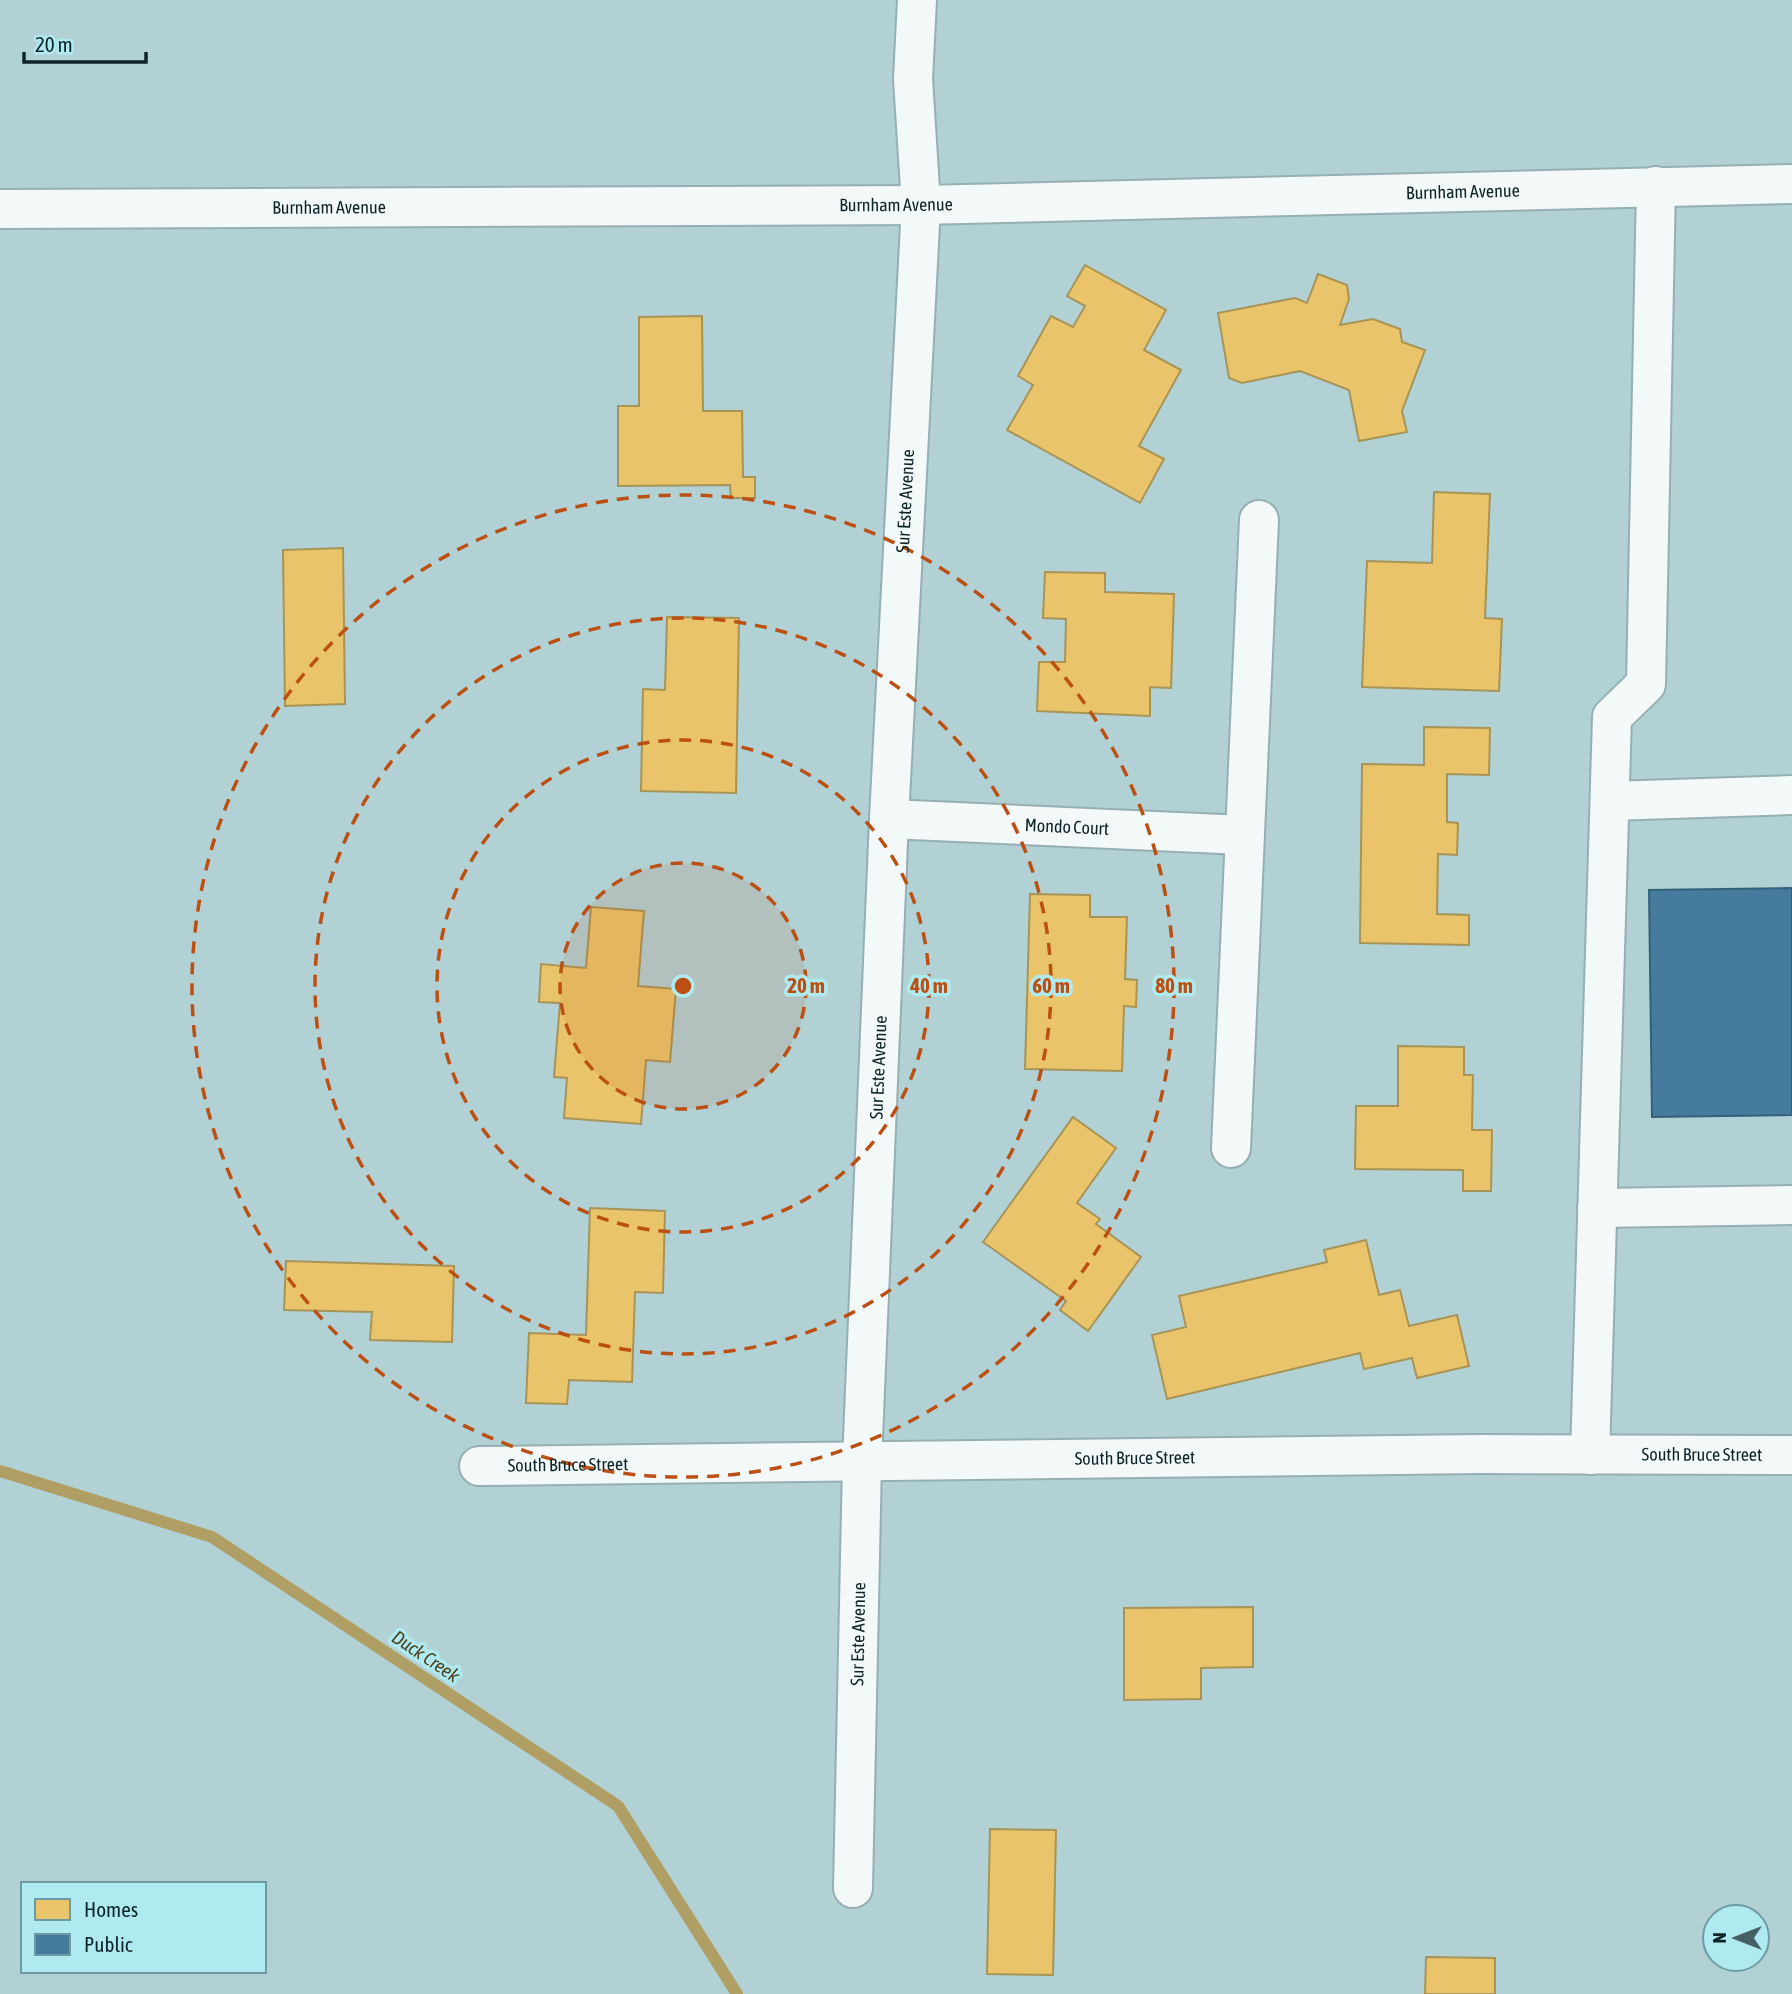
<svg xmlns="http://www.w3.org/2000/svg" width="1792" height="1994" font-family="'Asap Condensed',sans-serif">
  <rect width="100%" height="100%" fill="#b1d1d5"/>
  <g fill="#e9c46a" stroke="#a79456" stroke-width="2">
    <path d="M1085,265l81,45 -22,40 37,20 -42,76 25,13 -24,44 -133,-73 26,-45 -15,-9 33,-60 22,11 12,-21 -18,-10z"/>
    <path d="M1318,274l29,11 2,14 -9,26 33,-6 27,10 2,13 23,8 -23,61 5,21 -48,9 -10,-51 -49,-19 -58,12 -13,-5 -11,-65 77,-15 12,5z"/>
    <path d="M702,316l1,95h39l1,66h12v21h-24l-1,-13 -112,1v-80h21v-89z"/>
    <path d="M1434,492l56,2 -5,124 17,1 -3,72 -137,-4 5,-126 65,2z"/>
    <path d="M343,548l2,156 -60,2 -2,-156z"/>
    <path d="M1045,572l60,1v19l69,2 -3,94 -21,-1v29l-113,-5 2,-49h26l1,-43 -23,-1z"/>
    <path d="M667,617l72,1 -3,175 -95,-2 2,-102 22,1z"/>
    <path d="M1424,727l66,1 -1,47 -42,-1v48l11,1 -1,32 -19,-1 -1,60 32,1v30l-109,-2 2,-179 62,1z"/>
    <path d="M1030,894l60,1v22h37l-2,62 12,1 -1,27 -12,-1 -2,65 -97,-2z"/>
    <path d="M591,907l53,4 -6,75 38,3 -6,73 -24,-2 -5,64 -77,-6 3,-40 -13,-1 6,-74 -21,-1 2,-38 45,4z"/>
    <path d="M1398,1046l66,1v28h9l-1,55h20l-1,61h-28v-21l-108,-1 1,-63h42z"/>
    <path d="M1073,1117l43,31 -39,55 23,16 -4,5 45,33 -53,74 -28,-21 6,-9 -83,-59z"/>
    <path d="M590,1208l75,3 -2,82 -28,-1 -3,90 -63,-2 -2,24 -41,-1 3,-70 57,2z"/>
    <path d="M1366,1240l13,55 21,-5 9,36 48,-11 12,51 -52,12 -5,-20 -48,11 -4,-16 -193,46 -15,-64 34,-8 -7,-31 148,-34 -3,-12z"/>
    <path d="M286,1261l168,5 -2,76 -82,-2 2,-28 -88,-2z"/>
    <path d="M1253,1607v60l-52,1v31l-77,1v-92z"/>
    <path d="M990,1829l66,1 -3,145 -66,-1z"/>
    <path d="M1426,1957l69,1v36h-70z"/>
  </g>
  <path fill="#457b9d" stroke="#34617a" stroke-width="2" d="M1792,888v227l-140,2 -3,-227z"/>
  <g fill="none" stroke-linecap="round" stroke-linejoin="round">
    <path stroke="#b09f64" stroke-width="12" d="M0,1471l212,66 406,269 119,188"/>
    <g stroke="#96afb2" stroke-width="42">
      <g id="minor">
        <path id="s1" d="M0,209l921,-4 871,-21"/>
        <path d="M1610,801l182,-6"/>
        <path id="s2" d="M889,819l355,16"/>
        <path d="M1231,1148l28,-628"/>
        <path d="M1597,1208l195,-3"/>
        <path d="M1590,1455l22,-738 34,-33 10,-498"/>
        <path id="s3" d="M479,1466l1001,-12 312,1"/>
        <path id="s4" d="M853,1888l9,-426 27,-643 32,-614 -8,-126 4,-79"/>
      </g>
    </g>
    <use href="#minor" stroke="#f3f8f9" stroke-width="38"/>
  </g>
  <circle cx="683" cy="986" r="123" fill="#bc4f12" fill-opacity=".12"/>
  <g fill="none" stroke="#bc4f12" stroke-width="3.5" stroke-dasharray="12 9">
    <circle cx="683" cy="986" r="123"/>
    <circle cx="683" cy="986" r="246"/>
    <circle cx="683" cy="986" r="368"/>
    <circle cx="683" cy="986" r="491"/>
  </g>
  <g text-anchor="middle" stroke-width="7" stroke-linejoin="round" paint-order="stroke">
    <g font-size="18" fill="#0d2528" stroke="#afeaf1">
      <text dy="6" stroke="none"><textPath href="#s1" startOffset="1463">Burnham Avenue</textPath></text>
      <text dy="6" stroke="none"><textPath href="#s1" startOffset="896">Burnham Avenue</textPath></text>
      <text dy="6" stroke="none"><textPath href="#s1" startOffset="329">Burnham Avenue</textPath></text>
      <text dy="6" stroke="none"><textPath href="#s4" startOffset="1388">Sur Este Avenue</textPath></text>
      <text dy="6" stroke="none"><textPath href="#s2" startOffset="178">Mondo Court</textPath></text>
      <text dy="6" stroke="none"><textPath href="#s4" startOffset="821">Sur Este Avenue</textPath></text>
      <text dy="6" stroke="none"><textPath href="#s3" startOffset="1223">South Bruce Street</textPath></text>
      <text dy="6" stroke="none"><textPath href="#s3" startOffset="656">South Bruce Street</textPath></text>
      <text dy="6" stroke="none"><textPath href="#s3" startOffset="89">South Bruce Street</textPath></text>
      <text dy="6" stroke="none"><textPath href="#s4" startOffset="254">Sur Este Avenue</textPath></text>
    </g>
    <g font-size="19" font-style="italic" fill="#4f3f1b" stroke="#afeaf1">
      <text transform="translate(426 1656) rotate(34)" y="7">Duck Creek</text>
    </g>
  </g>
  <circle cx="683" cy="986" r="10" fill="#bc4f12" stroke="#afeaf1" stroke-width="3.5"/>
  <g font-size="21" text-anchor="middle" font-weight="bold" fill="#bc4f12" stroke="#afeaf1" stroke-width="7" stroke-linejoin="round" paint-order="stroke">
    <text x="806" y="993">20 m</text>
    <text x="929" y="993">40 m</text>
    <text x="1051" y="993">60 m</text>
    <text x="1174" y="993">80 m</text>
  </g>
  <rect x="21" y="1882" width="245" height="91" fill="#afeaf1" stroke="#6e9ba1" stroke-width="2"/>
  <rect x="35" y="1899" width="35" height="21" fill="#e9c46a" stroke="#6e9ba1" stroke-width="2"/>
  <text x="84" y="1917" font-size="21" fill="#0d2528">Homes</text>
  <rect x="35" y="1934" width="35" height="21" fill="#457b9d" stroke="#6e9ba1" stroke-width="2"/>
  <text x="84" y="1952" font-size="21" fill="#0d2528">Public</text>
  <g transform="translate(1736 1938) rotate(270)"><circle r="33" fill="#afeaf1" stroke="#6e9ba1" stroke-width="2"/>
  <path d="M0-5L12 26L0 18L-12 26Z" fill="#466165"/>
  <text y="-10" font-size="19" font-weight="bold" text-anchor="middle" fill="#0d2528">N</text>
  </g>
  <path d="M24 52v10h122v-10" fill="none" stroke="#0d2528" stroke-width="3.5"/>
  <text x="35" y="52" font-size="21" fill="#0d2528" stroke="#afeaf1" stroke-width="5" paint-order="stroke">20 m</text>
</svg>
